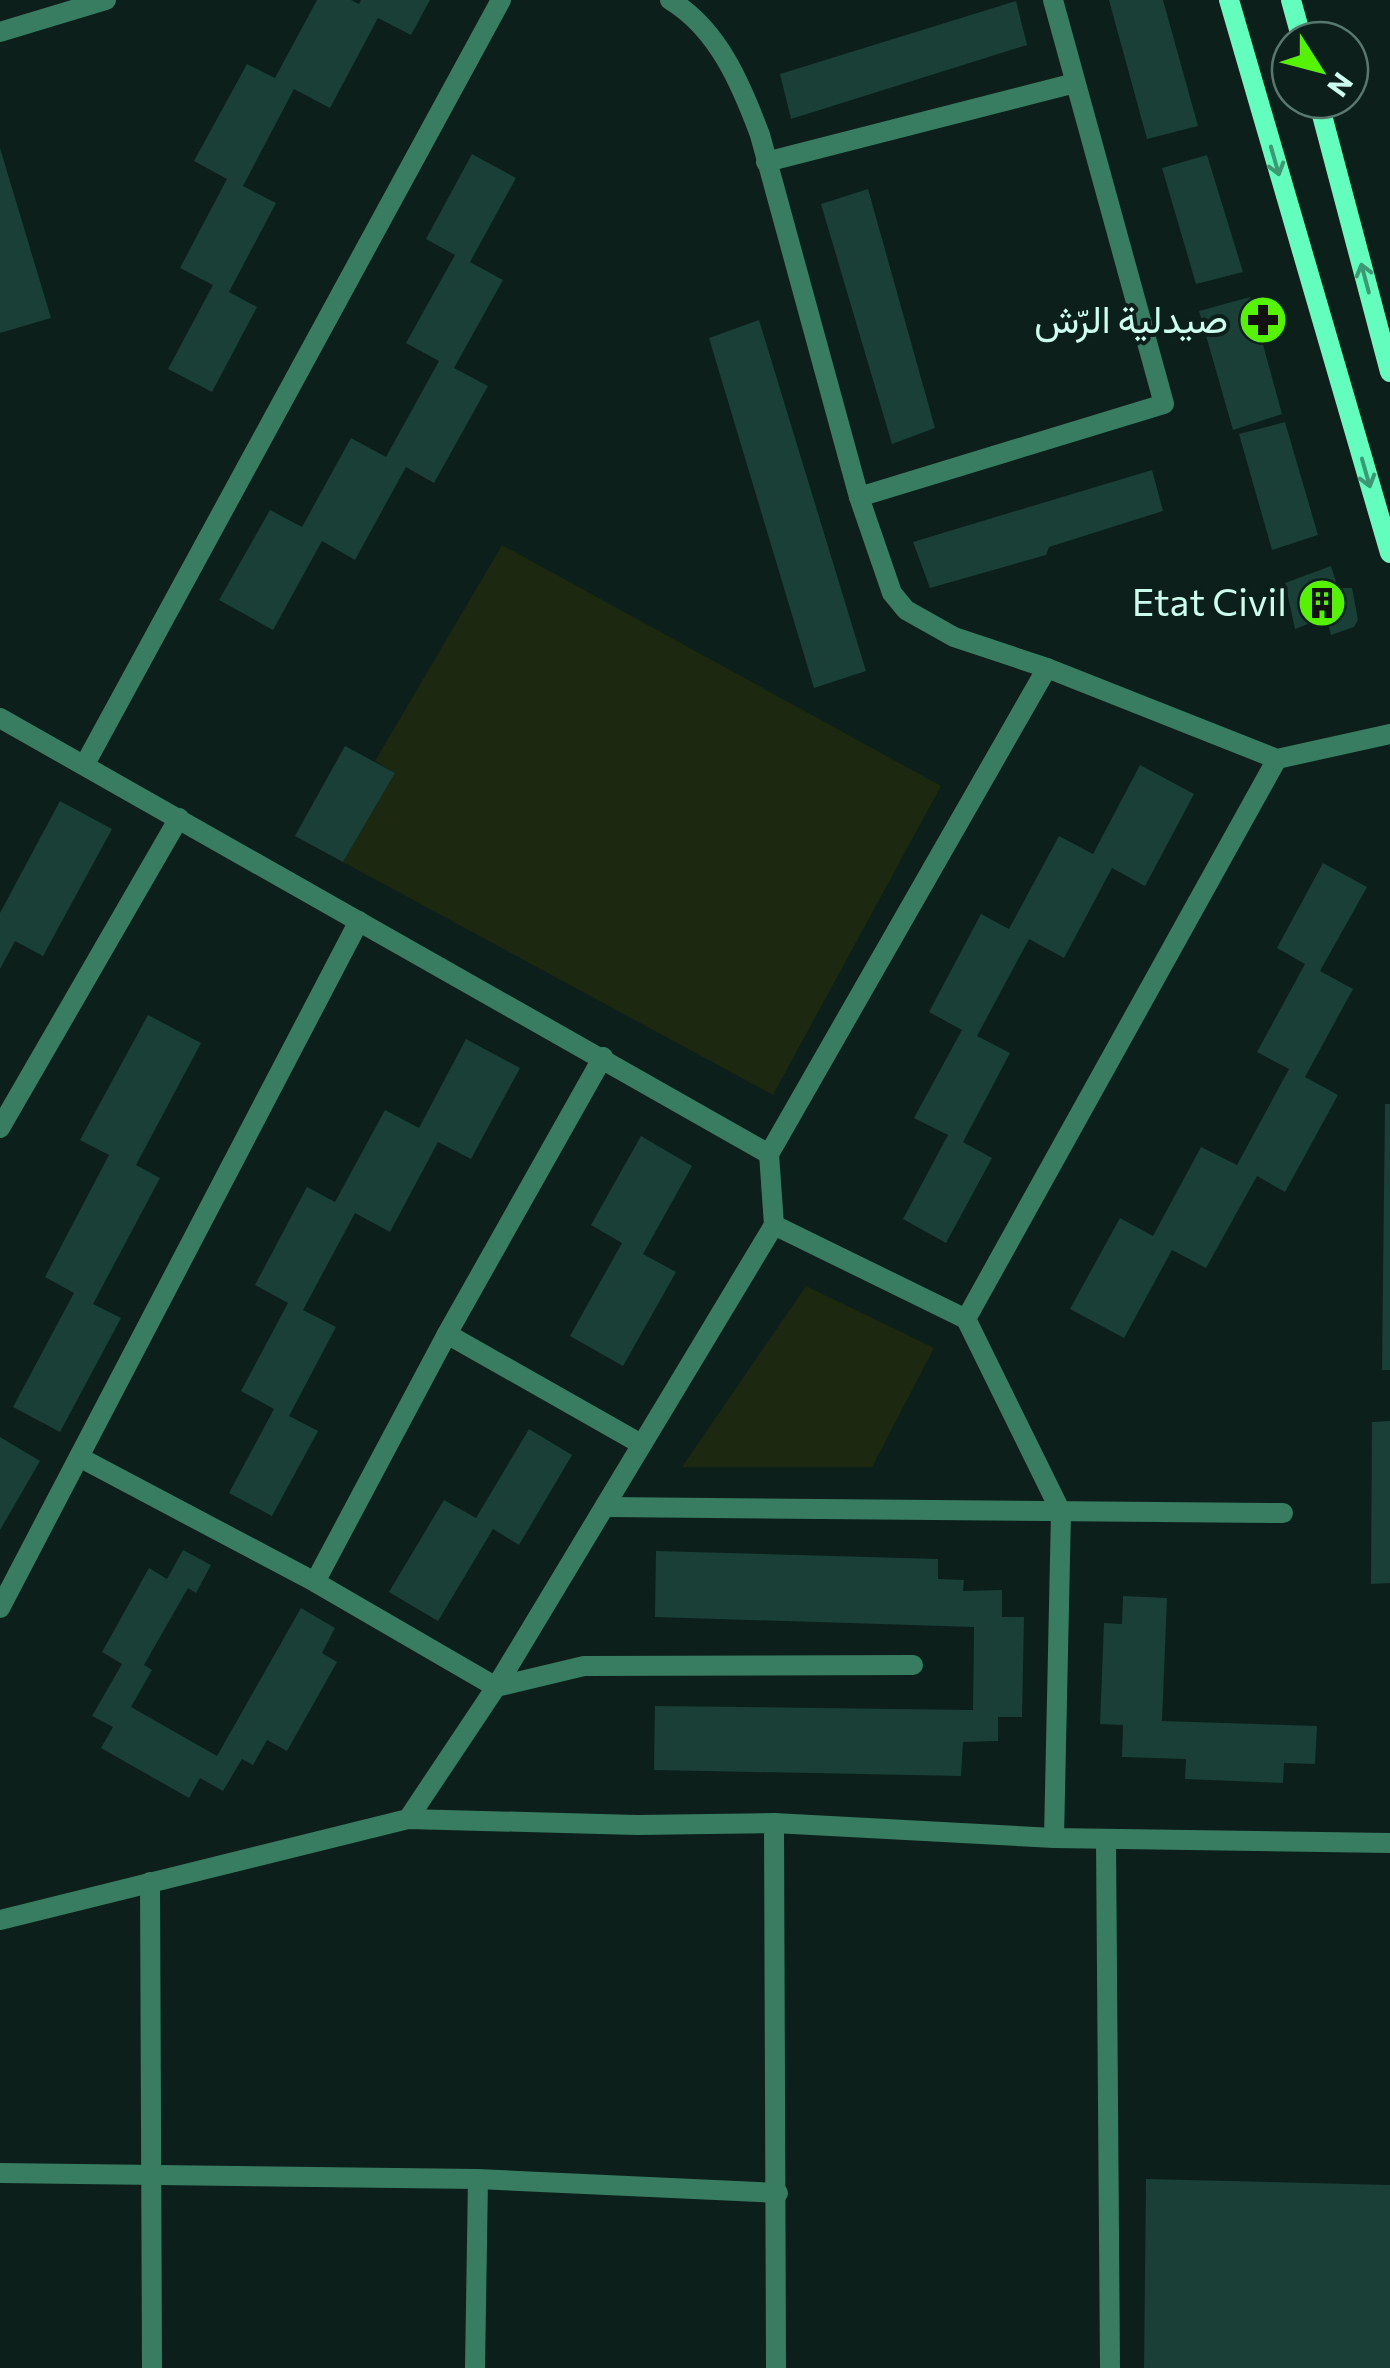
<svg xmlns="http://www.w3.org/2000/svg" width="1390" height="2368" font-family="Commissioner,Vazirmatn,sans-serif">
  <rect width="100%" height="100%" fill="#0c1f1a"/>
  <g fill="#1c2810">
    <path d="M502,545l439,241 -168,309 -430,-233 52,-89 -20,-12z"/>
    <path d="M806,1286l128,62 -62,119h-190z"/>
  </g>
  <g fill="#193f36">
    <path d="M317,0h34l8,4 2,-4h69l-19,35 -33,-17 -48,90 -36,-19 -51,97 33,17 -47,89 28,15 -45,85 -44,-23 45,-84 -33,-17 47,-89 -33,-18 53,-97 28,14z"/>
    <path d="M1109,0h54l35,126 -51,13z"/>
    <path d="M1016,1l11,44 -236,74 -11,-45z"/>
    <path d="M0,148l51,170 -51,15z"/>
    <path d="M472,154l44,24 -46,84 33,18 -49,88 34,18 -54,97 -28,-16 -51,93 -33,-19 -49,89 -54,-30 51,-90 32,17 49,-89 35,19 53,-96 -33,-18 49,-88 -29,-16z"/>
    <path d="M1207,155l36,117 -47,12 -34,-116z"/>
    <path d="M868,189l67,239 -43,16 -71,-240z"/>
    <path d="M1250,297l32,117 -49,16 -34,-119z"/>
    <path d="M759,320l107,351 -52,17 -105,-350z"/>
    <path d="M1285,422l33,113 -46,15 -33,-116z"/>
    <path d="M1152,470l11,41 -114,36 -3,8 -116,33 -17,-46z"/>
    <path d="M1331,566l7,22h14l6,32 -4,7 -23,8 -5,-18 -31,12 -10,-46z"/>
    <path d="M345,746l50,27 -52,89 -48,-26z"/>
    <path d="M1140,765l54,29 -49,92 -33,-18 -48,90 -35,-19 -52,97 33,17 -47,89 29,16 -46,85 -43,-24 45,-84 -34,-17 48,-88 -33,-18 52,-98 28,15 50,-93 34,18z"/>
    <path d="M60,801l52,28 -69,127 -28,-15 -15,28v-56z"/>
    <path d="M1323,863l44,24 -47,84 33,18 -48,88 33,18 -53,97 -28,-16 -51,92 -34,-18 -48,88 -54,-29 50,-91 33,18 48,-89 36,18 52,-96 -32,-17 48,-88 -28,-16z"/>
    <path d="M148,1015l53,28 -65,122 24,13 -67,126 28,14 -61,114 -47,-25 61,-114 -29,-16 64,-122 -29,-15z"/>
    <path d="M466,1039l54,29 -49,91 -33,-17 -48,90 -35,-19 -52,97 33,17 -47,89 29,15 -46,85 -43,-23 45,-84 -33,-18 47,-88 -33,-18 52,-98 28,15 50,-92 34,18z"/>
    <path d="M1385,1104h5v266h-8z"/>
    <path d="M641,1136l51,30 -49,88 33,18 -53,94 -53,-30 52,-93 -31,-18z"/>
    <path d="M1390,1421v162l-19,1 1,-162z"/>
    <path d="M529,1429l43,26 -53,90 -26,-16 -55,92 -49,-29 55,-92 32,18z"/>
    <path d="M0,1437l40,24 -40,69z"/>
    <path d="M183,1550l28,15 -15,28 -8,-5 -44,77 8,5 -21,37 86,49 84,-148 34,20 -13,25 15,9 -50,89 -20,-11 -14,25 -11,-6 -19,32 -23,-13 -11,20 -88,-50 12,-21 -21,-11 30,-52 -20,-12 47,-84 18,11z"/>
    <path d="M656,1551l282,8v20l26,1 -1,11 39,-1v27h22l-2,100h-24v24l-35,1 -2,34 -307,-6 1,-64 318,4 1,-83 -319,-10z"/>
    <path d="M1123,1596l44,2 -5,123 155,5 -2,38 -31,-1 -1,20 -98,-4 1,-20 -64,-2 1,-32 -23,-1 4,-101 18,1z"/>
    <path d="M1146,2179l244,6v183h-246z"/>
  </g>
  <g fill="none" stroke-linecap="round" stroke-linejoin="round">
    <g stroke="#387d61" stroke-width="20">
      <path d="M670,0c48,29 71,84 90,135l99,362 33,96 14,17 48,27 93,31"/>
      <path d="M0,32l106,-32"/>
      <path d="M766,162l309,-79"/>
      <path d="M859,497l305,-93 -111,-404"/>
      <path d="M0,718l769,436"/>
      <path d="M85,764l416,-764"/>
      <path d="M0,1128l179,-310"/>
      <path d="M774,1225l192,94 95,193 -7,326"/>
      <path d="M966,1319l311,-560"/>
      <path d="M447,1334l194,110"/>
      <path d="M79,1457l236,125 181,105 88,-21 329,-1"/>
      <path d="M606,1507l677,6"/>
      <path d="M315,1582l132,-248 156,-277"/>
      <path d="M0,1608l359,-687"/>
      <path d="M408,1819l88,-132 278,-462 -5,-71 278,-486 230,91 113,-25"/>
      <path d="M774,1823l2,545"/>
      <path d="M1106,1839l4,529"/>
      <path d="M150,1882l2,486"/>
      <path d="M0,1920l408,-101 229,6 137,-2 280,15 336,5"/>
      <path d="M0,2173l478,6 300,14"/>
      <path d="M475,2368l3,-189"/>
    </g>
    <g stroke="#63fdbd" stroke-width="20">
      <path d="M1229,0l161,553"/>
      <path d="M1291,0l11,40"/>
      <path d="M1318,100l72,272"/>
    </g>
  </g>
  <defs><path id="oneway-shaft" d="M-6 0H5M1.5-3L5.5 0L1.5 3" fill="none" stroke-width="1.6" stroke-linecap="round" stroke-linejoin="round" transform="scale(2.5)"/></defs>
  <g stroke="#3c9974">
    <use href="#oneway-shaft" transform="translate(1275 161) rotate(74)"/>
    <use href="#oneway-shaft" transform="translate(1365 278) rotate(-105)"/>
    <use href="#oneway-shaft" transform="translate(1366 473) rotate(74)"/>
  </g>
  <defs>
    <g id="pharmacy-disc" transform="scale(2.5)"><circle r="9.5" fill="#55f203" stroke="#0c1f1a"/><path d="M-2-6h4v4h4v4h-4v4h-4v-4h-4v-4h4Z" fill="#111"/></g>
    <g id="building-disc" transform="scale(2.5)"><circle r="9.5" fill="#55f203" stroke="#0c1f1a"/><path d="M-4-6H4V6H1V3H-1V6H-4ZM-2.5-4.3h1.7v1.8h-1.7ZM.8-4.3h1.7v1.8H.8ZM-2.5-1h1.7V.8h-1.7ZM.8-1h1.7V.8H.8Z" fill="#111"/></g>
  </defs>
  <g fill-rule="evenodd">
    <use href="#pharmacy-disc" x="1263" y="320"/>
    <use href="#building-disc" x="1322" y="603"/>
  </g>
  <g text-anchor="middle" stroke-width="8" stroke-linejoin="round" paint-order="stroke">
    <g font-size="38" fill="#cbfeed" stroke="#0c1f1a" text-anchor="end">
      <text x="1228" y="333">صيدلية الرّش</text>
      <text x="1287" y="616">Etat Civil</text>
    </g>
  </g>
  <g transform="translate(1320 70) rotate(126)"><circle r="48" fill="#0c1f1a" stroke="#58786e" stroke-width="2.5"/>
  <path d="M0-8L18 38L0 25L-18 38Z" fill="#55f203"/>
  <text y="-15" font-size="28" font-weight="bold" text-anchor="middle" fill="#cbfeed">N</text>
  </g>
</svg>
